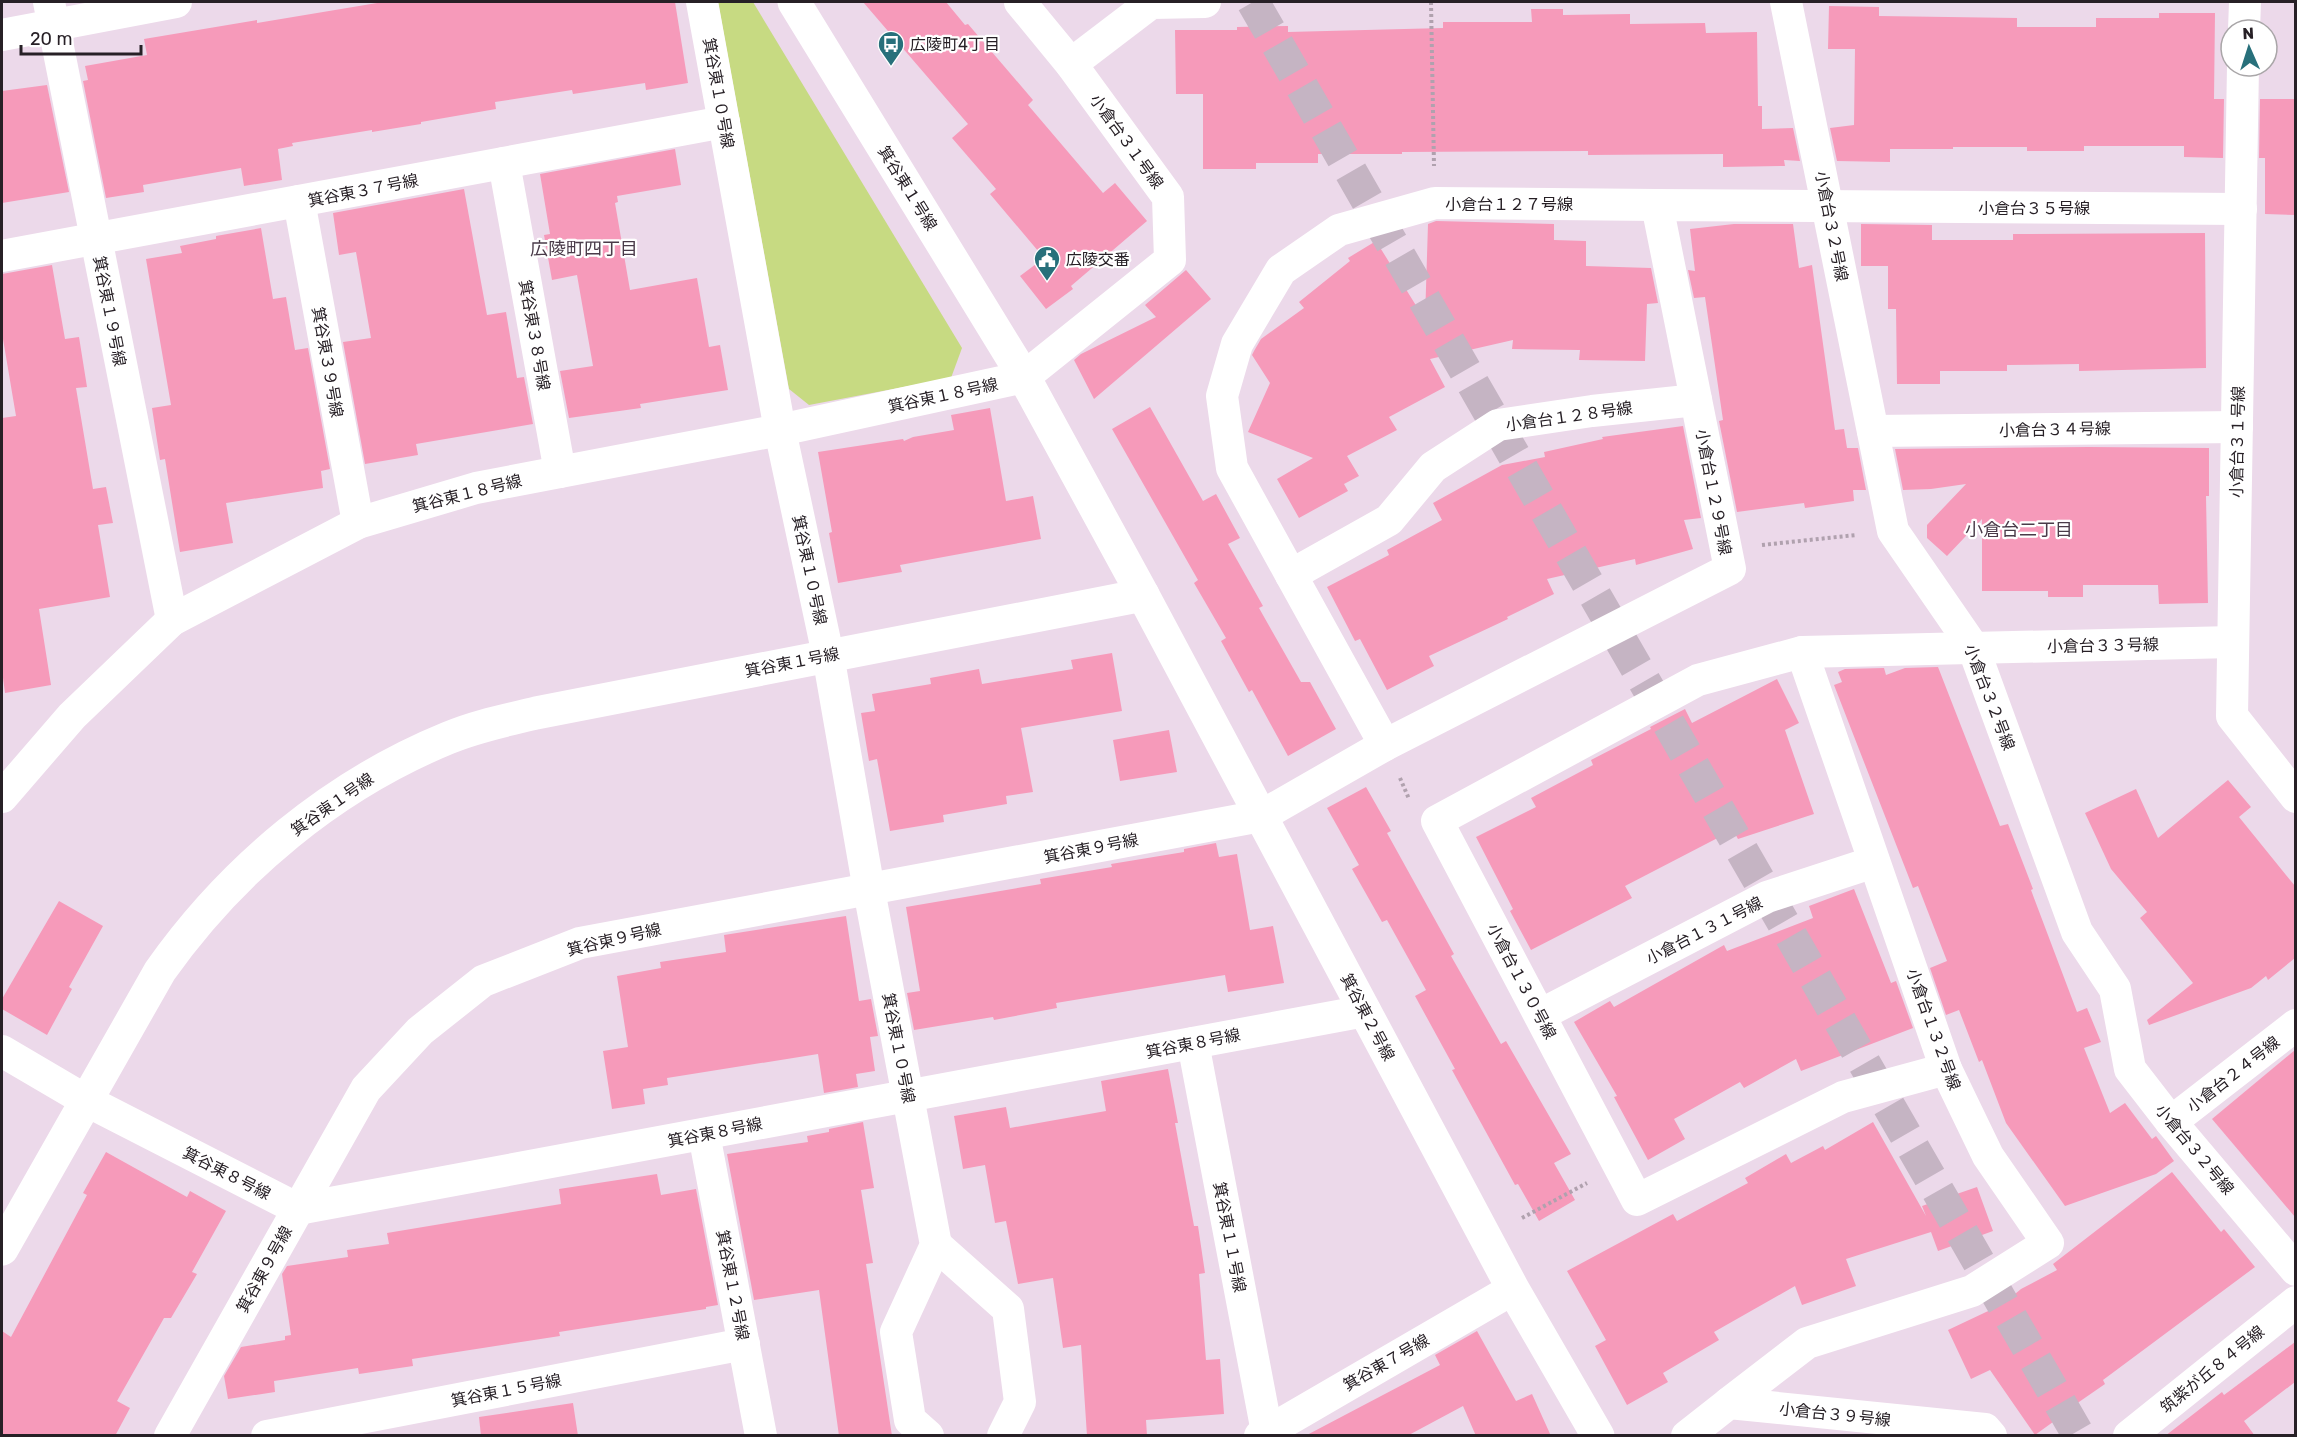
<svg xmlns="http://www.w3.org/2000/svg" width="2297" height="1437" font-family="Rubik,'Noto Sans JP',sans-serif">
  <rect width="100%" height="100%" fill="#ecd9ea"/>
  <path fill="#c7da82" d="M718,2h35l209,346 -11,30 -142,27 -20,-16z"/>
  <g fill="#f69aba">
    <path d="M383,2h292l13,81 -42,7 -1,-7 -72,11 -1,-4 -77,12 1,7 -75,13v2l-49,8v-2l-80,13 1,3 -15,3 4,31 -38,6 -3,-18 -98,17 1,7 -38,6 -23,-117 5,-1 -3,-14 62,-11 -3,-16 113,-19v3z"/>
    <path d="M863,2h83l19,23 3,-1 65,76 -5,5 75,88 12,-10 32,38 -76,65 2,3 -27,20 -26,-33 24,-18 -54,-64 6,-5 -44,-51 16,-14z"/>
    <path d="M1829,6l50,1v9l138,2v9h79v-9h63v-5h56l-1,86h10l-1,59 -39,-1v-11h-100v5h-57v-4h-74v2h-63v13l-53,-1 -7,-33 24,-3 1,-76h-27z"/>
    <path d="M1531,9h32v6l67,-1v10l75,-1 1,10 51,-1 1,74h4v23l31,-1 7,33 -16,-1 1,6 -62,1v-13l-135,1v-4l-186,1v2h-84v9h-62v6h-53v-75h-27l-1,-64h62v-3l51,-1v6l155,-4v-6h89z"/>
    <path d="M47,85l22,107 -67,11v-112z"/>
    <path d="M2260,99h35v116l-30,-1v-56h-6z"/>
    <path d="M675,149l6,36 -64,11 1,6 -3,1 15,87 67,-12 12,69 11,-2 8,45 -88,14 1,4 -72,10 -9,-47 33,-5 -16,-91 -25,5 -8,-45 6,-1 -10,-60z"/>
    <path d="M464,189l23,126 19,-3 11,66 7,-1 9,47 -117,20 2,11 -53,9 -22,-122 28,-4 -15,-86 -17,3 -6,-42z"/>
    <path d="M1436,221l118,3v16l32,1v25l65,2 7,35 -11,1 -2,57 -66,-1 1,-10 -68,-1 1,-9 -83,19 15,28 -56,30 8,13 -50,26 12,20 -15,8 4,7 -49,27 -22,-39 36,-21 -65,-26 22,-49 -18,-28 2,-4 7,-12 43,-31 -5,-6 51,-41 -2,-3 28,-17 49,79 3,-96z"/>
    <path d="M1734,224h59l6,44 13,-3 23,165 9,-1 3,19h11l8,42h-13l1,11 -49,7 -1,-5 -67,9 -18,-91 4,-1 -18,-123 -11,1 -6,-28 7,1 -5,-42z"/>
    <path d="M1861,224l71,1v15h81v-6l192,-1 1,135 -127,3v-7l-72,1v6h-67v13h-43l-1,-75h-8v-43h-27z"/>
    <path d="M261,228l12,71 13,-2 9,53 13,-2 22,121 -9,2 2,17 -97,15 7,40 -53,9 -15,-93 -5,1 -8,-52 19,-3 -25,-146 36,-6 -2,-7 36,-7v-3z"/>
    <path d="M52,265l13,74 14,-2 8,50 -11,1 17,101 13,-2 7,36 -15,2 12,72 -71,12 12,76 -46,8 -3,-23v-252l14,-2 -14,-83v-59z"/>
    <path d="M1186,270l25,29 -117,100 -20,-39 7,-6 75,-37 -11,-12z"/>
    <path d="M1150,407l53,94 13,-7 24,44 -12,6 35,62 -4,2 42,74h9l26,47 -48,27 -36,-66 -3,2 -28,-51 5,-3 -32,-55 4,-3 -86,-151z"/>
    <path d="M990,408l16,93 27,-5 8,43 -141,26 2,7 -64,11 -9,-50 3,-1 -14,-80 85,-13 1,2 9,-4 41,-7 -3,-15z"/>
    <path d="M1683,426l18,92 -17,2 9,29 -57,16 -1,-6 -88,20 7,15 -47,23 1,2 -79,37 5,10 -47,24 -27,-51 -5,2 -28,-54 62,-32 -2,-5 55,-30 -9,-17 69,-38 43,-8 -1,-5 59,-13 -1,-2z"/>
    <path d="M2089,447l120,1v48h-3l2,107 -49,1 -1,-19h-75v12h-35v-6h-66v-72l-35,37 -20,-18v-13l39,-41 -35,5 -28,1 -8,-41z"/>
    <path d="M1112,653l10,58 -101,17 12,64 -27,4 1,8 -64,11 1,7 -54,9 -13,-72 -8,2 -8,-48 14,-2 -3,-17 59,-10 -1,-6 49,-9 3,15 91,-15 -2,-9z"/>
    <path d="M1938,667l62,159 8,-2 25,65 -2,1 46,122 10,-4 14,34 -17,6 26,65 15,-10 27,36 4,-3 18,25 -18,13 -91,32 -59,-83 -24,-63 -3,2 -20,-52 -13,5 -16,-47 17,-7 -29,-75 -5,2 -79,-203 8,-3 -4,-10 7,-3 39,-1 2,7 19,-7z"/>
    <path d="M1777,679l22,44 -14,7 29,84 -76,25 -5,-9 -108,56 7,12 -101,52 -21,-39 3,-2 -37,-72 60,-30 -5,-9 62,-33 -2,-5 60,-31 -1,-2 35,-18 7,14z"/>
    <path d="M1169,730l8,42 -57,9 -7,-41z"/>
    <path d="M2228,780l23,27 -12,10 56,69v72l-27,22 -2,-4 -15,12 -102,37 -2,-5 46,-37 -53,-65 7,-6 -36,-43 -26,-56 51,-24 22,49z"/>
    <path d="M1366,787l25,44 -4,2 67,121 -3,2 50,88 5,-3 65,113 -17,9 21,37 -36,21 -21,-37 -3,1 -63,-115 3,-1 -40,-73 11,-6 -39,-70 -5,2 -30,-53 7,-4 -32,-57z"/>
    <path d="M1216,843l3,14 18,-3 13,76 23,-4 11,57 -56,9 -3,-17 -169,28 1,5 -63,12 -1,-3 -79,13 -7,-37 13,-2 -14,-84 135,-23 -1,-5 72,-12 -1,-3 73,-12v-3z"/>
    <path d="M1854,889l37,94 5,-2 17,47 -112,43 -5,-12 -52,29 -4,-6 -66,37 11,20 -37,21 -34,-63 3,-1 -43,-74 36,-21 4,6 110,-62 3,6 86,-33 -4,-12z"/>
    <path d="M59,901l44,25 -34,61 3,2 -25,46 -45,-26v-10z"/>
    <path d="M846,916l13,85 12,-2 7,37 -8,1 5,34 -19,3 2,13 -34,6 -6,-39 -151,24 1,7 -25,4 2,15 -33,5 -9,-58 25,-4 -11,-71 44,-8 -1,-6 66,-10 -2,-17z"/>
    <path d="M2295,1050v167l-83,-98z"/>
    <path d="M1168,1069l10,54h-3l19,103h4l7,47 -6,1 7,86 14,-1 4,55 -78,6 1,16h-60l-6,-91 -18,3 -10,-70 -35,6 -12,-63 -11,2 -10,-58 -22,4 -9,-53 52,-9 4,21 96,-17 -5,-30z"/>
    <path d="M863,1122l11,66 -13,2 12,73 -7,1 26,172h-53l-20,-146 -65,10 -27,-146 81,-12 -1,-6 22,-4v-3z"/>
    <path d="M1873,1122l53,94 -4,-10 55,-19 16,44 -55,20 -7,-19 -85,27 10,27 -54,19 -7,-19 -81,46 5,8 -56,33 5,9 -41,23 -32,-59 11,-6 -39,-69 106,-57 4,7 71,-38 -3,-5 41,-24 5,9 32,-17 2,4z"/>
    <path d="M106,1152l81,45 3,-6 36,20 -34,61 5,2 -26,44h-7l-47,83 13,7 -15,28h-113v-105l9,6 76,-142 -4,-2z"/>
    <path d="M2172,1172l49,60 3,-3 31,38 -152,113 2,4 -42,29 1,1 -29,21 -45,-65 -19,9 -23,-49 55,-26 18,-15 36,-19 -4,-6z"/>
    <path d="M657,1174l4,21 35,-6 22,116 -12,2v2l-147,23 1,4 -148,23 1,7 -54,8 -1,-6 -84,13 1,11 -47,7 -4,-23 17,-29 44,-7v-4l6,-1 -9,-61 5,-8 61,-9 -1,-7 42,-6 -2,-11 174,-29 -2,-15z"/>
    <path d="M1477,1331l39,70 16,-7 19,42h-75l-13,-30 -56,30h-102l135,-71 -5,-10z"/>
    <path d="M2295,1342v40l-51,39 11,15h-90l57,-44 2,3z"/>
    <path d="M573,1403l5,33h-97l-2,-19z"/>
  </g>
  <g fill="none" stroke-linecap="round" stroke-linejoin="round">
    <path stroke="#c5b4c3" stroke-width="33" stroke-dasharray="33 16" stroke-linecap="butt" d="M1253,2l826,1434"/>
    <g stroke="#b0a1ae" stroke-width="4" stroke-dasharray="3 3" stroke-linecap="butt">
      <path d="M1431,2l3,164"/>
      <path d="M1762,545l94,-10"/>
      <path d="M1400,778l9,21"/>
      <path d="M1522,1218l65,-35"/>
    </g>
    <g stroke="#fff" stroke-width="32">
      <path d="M49,2l123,618"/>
      <path d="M702,2l78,428 48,225 41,235 67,355 -40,87 14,88 18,16"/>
      <path d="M1786,2l107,529 80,116 104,285 38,57 15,80 41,53 125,148"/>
      <path d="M2244,30l1,-28"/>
      <path d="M2,35l174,-33"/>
      <path d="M1071,64l80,-61 54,-1"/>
      <path d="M2243,66l-11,650 64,81"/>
      <path d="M504,163l56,309"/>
      <path d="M299,201l59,322"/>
      <path d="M2,256l722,-134"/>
      <path d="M1873,431l364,-4"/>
      <path d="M1291,575l-59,-107 -10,-72 15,-52 44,-74 58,-40 96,-27 222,2"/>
      <path d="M1802,652l-104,28 -261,141 200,379 206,-103 103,-28"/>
      <path d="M1385,745l-94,-170 98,-55 44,-53 65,-42 94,-14 104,-11"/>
      <path d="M2,797l70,-81 100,-96 186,-97 118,-35 304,-58 244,-53 146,-117 -2,-63 -97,-133 -51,-62"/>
      <path d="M1540,1015l227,-118 107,-35"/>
      <path d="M1193,1043l74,389"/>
      <path d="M2,1051l85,50 211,108 1067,-198"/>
      <path d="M2171,1122l125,-97"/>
      <path d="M704,1134l57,302"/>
      <path d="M936,1245l72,64 12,93 -17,34"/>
      <path d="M1729,1403l78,-60 165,-52 76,-48 -60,-87 -42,-87 -144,-417 431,-10"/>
      <path d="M170,1436l196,-347 54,-58 63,-50 97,-38 681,-127 124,-71 345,-176 -73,-364 584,4"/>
      <path d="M267,1436l477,-92"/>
      <path d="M1260,1436l253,-147"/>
      <path d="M1687,1436l42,-33 256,26 6,7"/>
      <path d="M2129,1436l167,-134"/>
    </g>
    <g stroke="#fff" stroke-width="33">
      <path d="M1143,595l370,694 85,147"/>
      <path d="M2,1249l158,-278c72,-102 173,-186 288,-233 28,-12 59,-18 88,-25l607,-118 -119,-218 -230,-375"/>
    </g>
  </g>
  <defs>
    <g id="bus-pin" transform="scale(1.35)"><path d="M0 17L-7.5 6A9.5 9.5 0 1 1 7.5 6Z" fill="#28707b" stroke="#fff"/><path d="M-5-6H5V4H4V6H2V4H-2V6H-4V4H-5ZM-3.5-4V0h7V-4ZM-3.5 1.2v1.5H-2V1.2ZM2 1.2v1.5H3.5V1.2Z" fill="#fff"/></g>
    <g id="civic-pin" transform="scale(1.35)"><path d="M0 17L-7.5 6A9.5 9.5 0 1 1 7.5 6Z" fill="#28707b" stroke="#fff"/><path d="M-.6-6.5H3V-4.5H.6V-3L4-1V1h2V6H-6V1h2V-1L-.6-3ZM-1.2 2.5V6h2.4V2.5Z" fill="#fff"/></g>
  </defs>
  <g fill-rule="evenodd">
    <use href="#bus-pin" x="891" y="44"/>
    <use href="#civic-pin" x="1047" y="259"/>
  </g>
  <g text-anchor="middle" stroke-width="4.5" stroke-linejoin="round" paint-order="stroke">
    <g font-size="16" fill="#272026" stroke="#fff" text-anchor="start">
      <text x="910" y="50">広陵町4丁目</text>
      <text x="1066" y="265">広陵交番</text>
    </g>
    <g font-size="16" fill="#272026" stroke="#fff">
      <text transform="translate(719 93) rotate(80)" y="6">箕谷東１０号線</text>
      <text transform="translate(1127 141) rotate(54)" y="6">小倉台３１号線</text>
      <text transform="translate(908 188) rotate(58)" y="6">箕谷東１号線</text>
      <text transform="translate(363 190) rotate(-11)" y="6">箕谷東３７号線</text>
      <text x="1509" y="210">小倉台１２７号線</text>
      <text x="2034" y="214">小倉台３５号線</text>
      <text transform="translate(1832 226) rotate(79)" y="6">小倉台３２号線</text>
      <text transform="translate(110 311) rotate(79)" y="6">箕谷東１９号線</text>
      <text transform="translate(535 335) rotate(80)" y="6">箕谷東３８号線</text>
      <text transform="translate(328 362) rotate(80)" y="6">箕谷東３９号線</text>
      <text transform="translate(943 395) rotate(-12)" y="6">箕谷東１８号線</text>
      <text transform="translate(1569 416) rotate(-8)" y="6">小倉台１２８号線</text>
      <text transform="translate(2055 429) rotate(-1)" y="6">小倉台３４号線</text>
      <text transform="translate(2237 442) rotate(-89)" y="6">小倉台３１号線</text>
      <text transform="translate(1714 492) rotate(79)" y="6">小倉台１２９号線</text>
      <text transform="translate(467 493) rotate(-14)" y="6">箕谷東１８号線</text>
      <text transform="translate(810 570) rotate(78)" y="6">箕谷東１０号線</text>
      <text transform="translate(2103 645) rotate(-1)" y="6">小倉台３３号線</text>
      <text transform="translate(792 662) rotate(-11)" y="6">箕谷東１号線</text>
      <text transform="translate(1990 697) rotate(69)" y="6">小倉台３２号線</text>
      <text transform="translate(332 804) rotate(-35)" y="6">箕谷東１号線</text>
      <text transform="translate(1091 848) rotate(-11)" y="6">箕谷東９号線</text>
      <text transform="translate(1704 930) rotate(-27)" y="6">小倉台１３１号線</text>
      <text transform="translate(614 939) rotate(-13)" y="6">箕谷東９号線</text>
      <text transform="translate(1522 981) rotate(62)" y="6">小倉台１３０号線</text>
      <text transform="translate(1368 1017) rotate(62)" y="6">箕谷東２号線</text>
      <text transform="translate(1934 1029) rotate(70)" y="6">小倉台１３２号線</text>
      <text transform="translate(1193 1043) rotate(-11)" y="6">箕谷東８号線</text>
      <text transform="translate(899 1048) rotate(79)" y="6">箕谷東１０号線</text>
      <text transform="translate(2233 1074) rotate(-38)" y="6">小倉台２４号線</text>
      <text transform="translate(715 1132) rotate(-11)" y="6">箕谷東８号線</text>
      <text transform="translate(2195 1149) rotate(50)" y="6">小倉台３２号線</text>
      <text transform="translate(227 1173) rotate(27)" y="6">箕谷東８号線</text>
      <text transform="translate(1230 1237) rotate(79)" y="6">箕谷東１１号線</text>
      <text transform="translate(264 1269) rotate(-61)" y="6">箕谷東９号線</text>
      <text transform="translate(733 1285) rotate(79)" y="6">箕谷東１２号線</text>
      <text transform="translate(1386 1362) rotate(-30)" y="6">箕谷東７号線</text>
      <text transform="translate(2212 1369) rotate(-39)" y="6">筑紫が丘８４号線</text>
      <text transform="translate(506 1390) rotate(-11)" y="6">箕谷東１５号線</text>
      <text transform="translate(1835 1414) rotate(6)" y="6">小倉台３９号線</text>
    </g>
    <g font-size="18" fill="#4a3b49" stroke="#fff">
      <text x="584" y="255">広陵町四丁目</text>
      <text x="2019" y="536">小倉台二丁目</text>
    </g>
  </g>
  <rect width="2297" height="1437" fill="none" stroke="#272026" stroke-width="6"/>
  <g transform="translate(2249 48) rotate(357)"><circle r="28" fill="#ffffff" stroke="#a9a6a8" stroke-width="1.5"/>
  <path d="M0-4.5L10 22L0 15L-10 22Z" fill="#28707b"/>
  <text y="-9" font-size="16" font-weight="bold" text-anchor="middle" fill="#272026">N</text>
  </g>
  <path d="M21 45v9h120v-9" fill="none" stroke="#272026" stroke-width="3"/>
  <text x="30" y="45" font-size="18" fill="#272026" stroke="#ffffff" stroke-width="4.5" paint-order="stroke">20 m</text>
</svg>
